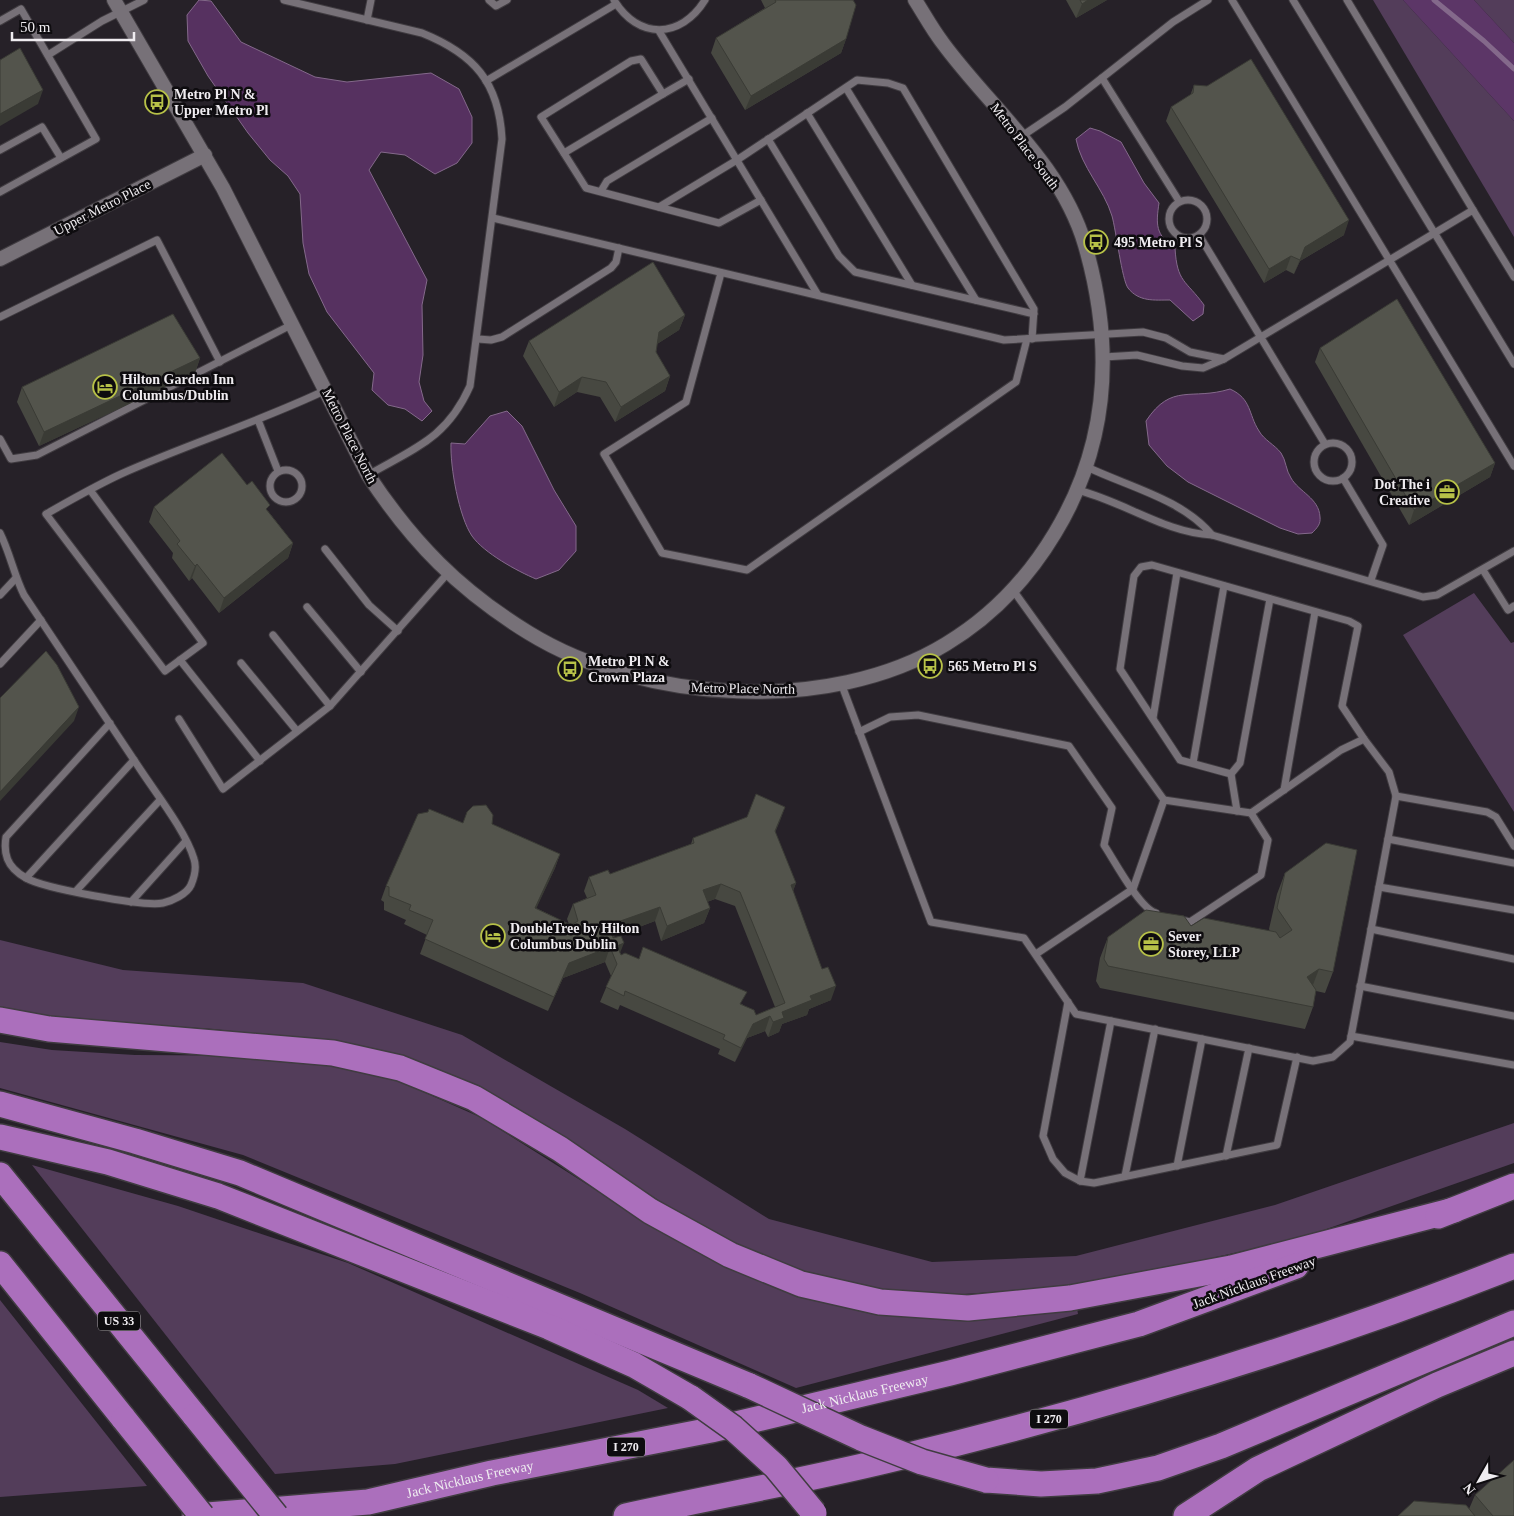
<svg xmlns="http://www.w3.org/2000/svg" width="1514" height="1516" font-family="Georgia,serif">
  <rect width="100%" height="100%" fill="#262128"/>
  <g fill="#533d5a">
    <path d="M1373,0h30l111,121v116z"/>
    <path d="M1474,0h40v43z"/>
    <path d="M1474,593l37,50 3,-1v170l-111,-177z"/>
    <path d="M0,940l123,30 180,13 159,52 163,94 144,90 163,43 144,-6 199,-51 239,-82v40l-213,75 -210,47 -155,11 -70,-8 -94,-26 -76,-38 -192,-122 -183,-62 -108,-11 -175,-12 -38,-10z"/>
    <path d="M0,1042l52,8 83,5 162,1 104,26 81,36 190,120 78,38 95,32 63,9h74l95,-9 1,6 -282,74 -216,-95 -337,-138 -243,-67z"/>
    <path d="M32,1165l146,41 170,57 290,127 30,18 -273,56 -120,10z"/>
    <path d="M0,1300l147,186 -147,11z"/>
  </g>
  <path fill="#5c3667" d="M1403,0h71l40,43v78z"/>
  <g fill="#563160" stroke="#84698b">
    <path d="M199,0l12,1 30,41 74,35 32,5 84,-9 28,16 13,28v26l-15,20 -22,11 -30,-19 -24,-3 -12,18 58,110 -5,25 1,50 -4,27 5,19 8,10 -10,10 -17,-12 -17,-4 -16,-15 2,-17 -47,-61 -18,-38 -6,-31 -3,-49 -12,-18 -18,-16 -22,-27 -40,-57 -20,-35 -1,-26z"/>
    <path d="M1090,128l10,3 21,11 23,41 15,20c-3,21 -4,32 16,45 2,35 11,32 29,57l-1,9 -10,7 -23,-21c-16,0 -31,2 -42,-12 -6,-8 -12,-58 -16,-72 -8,-27 -31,-49 -36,-77z"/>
    <path d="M1230,389c22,10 18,25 29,42 5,9 16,14 22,22 5,7 5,18 10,25 8,14 28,20 29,39 1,7 -3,11 -8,16l-14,1 -18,-6 -92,-46 -21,-16 -18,-21 -3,-24c26,-39 45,-20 84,-32z"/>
    <path d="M507,411l15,15 32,64 22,36v25l-17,19 -23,9c-19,-8 -52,-26 -64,-43 -13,-19 -22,-69 -21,-93l14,1 25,-28z"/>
  </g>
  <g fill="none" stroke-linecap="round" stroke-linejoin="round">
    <path stroke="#84698b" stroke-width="5" d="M1434,0l50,41 30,28"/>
    <g stroke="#403c41" stroke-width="9">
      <g id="service">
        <path d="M284,0l138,33c52,21 77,49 80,106l-32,247c-23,52 -55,62 -102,89"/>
        <path d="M489,0l7,6 11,-6"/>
        <path d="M614,0c24,40 67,39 91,0"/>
        <path d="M1232,0l282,466"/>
        <path d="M1293,0l221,364"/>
        <path d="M1347,0l126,210"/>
        <path d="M367,20l4,-20"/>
        <path d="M0,21l21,-12 75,130 -96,53"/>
        <path d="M659,31l159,264"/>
        <path d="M48,55l54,-34 42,-21"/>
        <path d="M1102,78l77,123"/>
        <path d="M689,79l-26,15 -22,-35 -10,2 -90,56 45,71 133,35 42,-23"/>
        <path d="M486,81l130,-77"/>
        <path d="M846,88l130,212"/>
        <path d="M807,113l105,172"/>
        <path d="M1022,136l43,-29 108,-85 35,-22"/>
        <path d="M768,139l71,117 16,16 179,42"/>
        <path d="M0,150l42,-23 19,31"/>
        <path d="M564,153l99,-59"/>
        <path d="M601,191l6,-10 105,-63"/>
        <circle cx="1188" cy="219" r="19"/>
        <path d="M659,207l78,-47 120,-80 31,3 15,5 131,221 -2,30"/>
        <path d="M493,218l511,122 139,-8 23,6 24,14 34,7 -21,9 -21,-2 -45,-11 -33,2"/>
        <path d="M1199,235l126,209"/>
        <path d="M721,273l-35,129 -82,52 58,99 85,17 269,-188 11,-43"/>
        <path d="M0,317l157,-77 63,122"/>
        <path d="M478,339l13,1 11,-3 109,-69 5,-6 3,-14"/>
        <path d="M1224,359l249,-149 41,67"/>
        <path d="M258,420l20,51"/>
        <path d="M0,439l11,20 26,-4 256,-131"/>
        <circle cx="1333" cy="462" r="19"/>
        <circle cx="286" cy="486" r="16"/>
        <path d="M1343,478l40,67 -12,35"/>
        <path d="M90,490l113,153 -38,28 -119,-157c25,-14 49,-28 75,-40 67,-30 138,-52 205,-84"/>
        <path d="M1077,490c46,11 88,43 135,45 -30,-36 -83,-48 -125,-68"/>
        <path d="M0,533c10,20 14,42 24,62 40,59 79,118 118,177 16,24 44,60 52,87 3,9 0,19 -3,26 -4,9 -19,16 -28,18 -19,4 -120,-15 -137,-25 -4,-2 -9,-6 -12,-9 -9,-9 -10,-20 -8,-32l104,-114"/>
        <path d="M1212,535l211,62 14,-2 77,-44"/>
        <path d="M325,549l44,56 29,26"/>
        <path d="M1483,570l25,40 6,-4"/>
        <path d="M1013,590l151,210"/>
        <path d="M0,595l16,-17"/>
        <path d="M307,607l54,65"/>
        <path d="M273,635l57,71"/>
        <path d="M180,660l80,101"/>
        <path d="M241,663l56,68"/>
        <path d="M0,664l41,-44"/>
        <path d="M841,683l90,239 93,16 52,76 237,47 20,-4 17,-15 46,-246 -7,-24 -25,-33 -23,11 -90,63 -87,-13 -31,89 -97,65"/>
        <path d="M1153,718l24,-145"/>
        <path d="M179,719l44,70 107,-83 118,-133"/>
        <path d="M859,732l31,-15 28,-2 151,31 43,62 -8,37c10,15 36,64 52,68"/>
        <path d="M1193,763l31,-177"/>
        <path d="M1231,774l9,-11 30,-164"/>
        <path d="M1284,790l31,-178"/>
        <path d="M1396,796l91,16 9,5 18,29"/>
        <path d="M1237,811l-6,-37 -51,-14 -60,-91 14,-93 7,-9 11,-2 197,56 9,5 -16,80 22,33"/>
        <path d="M1388,839l126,24"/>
        <path d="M26,878l108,-118"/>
        <path d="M1379,887l135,23"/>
        <path d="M76,891l84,-91"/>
        <path d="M131,902l54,-60"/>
        <path d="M1181,920l9,2 71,-47 7,-35 -17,-27"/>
        <path d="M1371,929l143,30"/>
        <path d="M1360,986l154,30"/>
        <path d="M1068,1002l-25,134 10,23 12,14 15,8 14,2 183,-38 20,-88"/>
        <path d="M1351,1036l163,29"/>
        <path d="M1226,1156l23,-108"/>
        <path d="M1177,1166l25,-127"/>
        <path d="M1125,1176l30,-147"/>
        <path d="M1080,1181l31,-160"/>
      </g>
    </g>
    <g stroke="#403c41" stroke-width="16">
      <g id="minor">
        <path d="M114,0l109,188 145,287c45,68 91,115 161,158 114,70 301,82 417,11 45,-27 82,-66 109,-111 55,-91 59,-188 30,-288 -24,-82 -95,-137 -143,-203 -10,-13 -18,-28 -27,-42"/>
        <path d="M0,259l205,-104"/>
      </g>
    </g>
    <g stroke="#403c41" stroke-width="28">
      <g id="motorway">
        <path d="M0,1020l49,9 284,24 67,15 74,30 86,51 90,62 80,44 71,29 79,18 88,6 102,-10 161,-30 223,-58"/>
        <path d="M0,1104l135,37 105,32 510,213"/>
        <path d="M0,1137l108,25 110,34 331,131 85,38 57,33"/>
        <path d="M0,1175l195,241"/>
        <path d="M1438,1216l76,-30"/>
        <path d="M0,1264l124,155"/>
        <path d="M986,1480l55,4 56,-3 61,-13 63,-22 293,-123"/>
        <path id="s1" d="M195,1516l173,-14 124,-29 219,-43 239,-57 189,-49 157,-58"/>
        <path d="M626,1516c87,-19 176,-35 263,-56 213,-51 422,-114 625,-194"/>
        <path d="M1186,1516l72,-47 179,-84 77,-32"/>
      </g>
    </g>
    <use href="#service" stroke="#777178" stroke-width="7"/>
    <use href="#minor" stroke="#777178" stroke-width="14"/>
    <use href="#motorway" stroke="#ab6fbc" stroke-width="25"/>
    <g stroke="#403c41" stroke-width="28" stroke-linecap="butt">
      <g id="motorway-bridge">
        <path d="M750,1386l111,52 61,24 64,18"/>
        <path d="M691,1398l42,30 43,39 38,46"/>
        <path d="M195,1416l81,100"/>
        <path d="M124,1419l78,97"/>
      </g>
    </g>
    <use href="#motorway-bridge" stroke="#ab6fbc" stroke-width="25"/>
  </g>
  <g fill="#474841" fill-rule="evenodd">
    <path d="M761,0h92l-7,39 -5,14 -96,57 -34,-57 5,-15 49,-30z"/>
    <path d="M1066,0h41l-31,18z"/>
    <path d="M1194,85l150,150 -44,26 -6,13 -8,-4 -22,13 -98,-162 5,-14 19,-11z"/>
    <path d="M685,315l-6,15 -22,14 -1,8 14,24 -5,15 -50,31 -15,-25 -23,-5 -23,15 -31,-51 6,-15z"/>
    <path d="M1320,348l175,115 -5,14 -81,48 -94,-163z"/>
    <path d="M200,358l-5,15 -156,73 -22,-44 5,-15z"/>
    <path d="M154,507l114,4 25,32 -5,15 -69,55 -27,-35 -3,3 -17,-23 1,-5 -24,-31z"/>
    <path d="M785,807l-10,25 21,51 -3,8 38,109 -22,9 -2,6 -25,9 -3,8 -11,5 -3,-6 -18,7 -12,24 -17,-8 2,-5 -100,-44 -2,5 -18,-8 11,-26 -6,-14 -42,16 -15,33 -128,-57 7,-19 -23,-11 2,-4 -22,-10v-8l-3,-2 5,-14 77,-63 29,1 68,30 -5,14 -19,40 33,16 -2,-5 6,-15 14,-6 -3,-7 5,-14 21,-3 81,-30 2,-6zM715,899l20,7 40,101 -19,8 -14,-11 -103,-45 -18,-4 -8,-18 42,-16 6,20 43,-18 6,-15 -3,-6z"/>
    <path d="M1285,873l48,99 -8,21 -9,-2 -3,16 -8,22 -205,-41 -4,-7 4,-23 8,-21 83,-11 79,5 -1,-2 8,-35z"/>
    <path d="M1475,1495l39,21h-116l71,-7z"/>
  </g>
  <g fill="#3a3b35">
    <path d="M1088,0h19l-31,18 6,-14z"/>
    <path d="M846,39l-5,14 -96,57 6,-14z"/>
    <path d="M43,90l-5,14 -38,22v-12z"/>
    <path d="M1349,220l-5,15 -44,26 -6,13 11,-27z"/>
    <path d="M1291,256l-5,14 -22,13 5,-14z"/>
    <path d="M685,315l-6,15 -25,16 5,-14z"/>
    <path d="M200,358l-5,15 -156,73 5,-14z"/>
    <path d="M670,376l-5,15 -50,31 6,-15z"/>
    <path d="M582,377l-5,15 -23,15 5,-15z"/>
    <path d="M1495,463l-5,14 -81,48 5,-15z"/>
    <path d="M293,543l-5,15 -69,55 5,-15z"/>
    <path d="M197,564l-5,14 -3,3 6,-15z"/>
    <path d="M79,707l-5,14 -74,80v-9z"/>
    <path d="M785,807l-5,14 -10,24 5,-14z"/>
    <path d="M560,854l-5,14 -25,54 5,-14z"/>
    <path d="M796,883l-6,15 1,-13z"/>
    <path d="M721,884l-6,15 -17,6 5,-15z"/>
    <path d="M660,907l-5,14 -51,19 5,-15z"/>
    <path d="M710,908l-6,15 -43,18 6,-15z"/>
    <path d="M624,943l-6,15 -1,-12z"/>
    <path d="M610,947l-5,15 -42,16 -15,33 6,-14 15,-34z"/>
    <path d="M1319,969l-8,21 -4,-13z"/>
    <path d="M836,986l-5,14 -22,9 -2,6 -25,9 -3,8 -11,5 5,-15 9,-10 28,-16z"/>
    <path d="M770,1016l-5,15 -18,7 -12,24 6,-14 12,-24z"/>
  </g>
  <g fill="#53544c" stroke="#3a3b35" fill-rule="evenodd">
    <path d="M775,0h78l3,5 -10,34 -95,57 -35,-58 60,-36z"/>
    <path d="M1080,0h8l-6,4z"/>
    <path d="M20,48l23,42 -43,24v-54z"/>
    <path d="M1251,59l98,161 -44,27 -5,13 -9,-4 -22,13 -98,-162 22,-14 1,-8 13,1z"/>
    <path d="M653,262l32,53 -26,17 -3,20 14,24 -49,31 -15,-25 -24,-5 -23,15 -30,-51z"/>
    <path d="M1397,299l98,164 -81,47 -94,-162z"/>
    <path d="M173,314l27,44 -156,74 -22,-45z"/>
    <path d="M222,453l25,32 5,-4 18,24 -4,4 27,34 -69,55 -27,-34 -2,2 -18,-22 3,-3 -26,-34z"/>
    <path d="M46,651l11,14 22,42 -79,85v-94z"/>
    <path d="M756,794l29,13 -10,24 21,52 -5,2 31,84 6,-2 8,19 -26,10 2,4 -30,12 2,6 -11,4 -3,-6 -17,8 -12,24 -18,-9 2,-4 -100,-44 -1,5 -18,-9 11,-23 -7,-17 -41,16 -15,34 -129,-58 8,-19 -24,-10 2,-5 -22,-9v-9l-3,-1 32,-72 10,-2 1,-3 34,14 4,-11 6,-6 13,-1 7,10 -1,9 68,30 -25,54 36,17 7,-4 -5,-17 23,-9 -7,-18 19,-7 2,4 84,-31 -1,-5 54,-21zM721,884l19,8 45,111 -29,12 -2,-5 -14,-6 7,-12 -104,-45 -4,12 -14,-6 -4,2 -4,-9 7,-3 -3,-7 -8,2 -4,-13 51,-18 7,19 43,-18 -7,-18z"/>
    <path d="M1326,843l31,7 -24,122 -14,-3 -12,8 9,13 -3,17 -205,-41 -4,-7 4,-22 38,-27 38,6 7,10 13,-8 72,14 4,6 12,-8 -15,-22 8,-35z"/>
    <path d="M1514,1460v56h-21l-18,-21z"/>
    <path d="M1414,1501l52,4 9,11h-77z"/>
  </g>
  <defs>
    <g id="bus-ring" transform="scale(1.25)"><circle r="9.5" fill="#0e0c0f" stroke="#b7c148" stroke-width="1.5"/><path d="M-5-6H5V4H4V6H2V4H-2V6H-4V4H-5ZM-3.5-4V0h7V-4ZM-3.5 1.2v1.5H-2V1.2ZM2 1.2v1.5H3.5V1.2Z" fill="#b7c148"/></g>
    <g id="hotel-ring" transform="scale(1.25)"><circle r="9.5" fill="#0e0c0f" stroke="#b7c148" stroke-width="1.5"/><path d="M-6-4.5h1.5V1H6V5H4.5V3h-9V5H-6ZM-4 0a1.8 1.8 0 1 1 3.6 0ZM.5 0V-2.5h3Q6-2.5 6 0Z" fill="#b7c148"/></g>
    <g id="office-ring" transform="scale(1.25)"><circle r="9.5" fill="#0e0c0f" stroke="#b7c148" stroke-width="1.5"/><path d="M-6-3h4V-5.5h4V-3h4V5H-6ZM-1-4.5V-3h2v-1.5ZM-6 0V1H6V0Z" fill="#b7c148"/></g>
  </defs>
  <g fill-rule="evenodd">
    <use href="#bus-ring" x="157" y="102"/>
    <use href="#bus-ring" x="1096" y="242"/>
    <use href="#hotel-ring" x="105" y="387"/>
    <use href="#office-ring" x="1447" y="492"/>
    <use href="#bus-ring" x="930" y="666"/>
    <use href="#bus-ring" x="570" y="669"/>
    <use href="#hotel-ring" x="493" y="936"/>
    <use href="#office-ring" x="1151" y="944"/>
  </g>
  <g text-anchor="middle" stroke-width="5" stroke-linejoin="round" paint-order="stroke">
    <g fill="#0e0c0f" stroke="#aca9ac" stroke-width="1">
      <rect x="98" y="1311.5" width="42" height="19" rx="4"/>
      <rect x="1030" y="1409.5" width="38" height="19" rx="4"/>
      <rect x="607" y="1437.5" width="38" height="19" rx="4"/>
    </g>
    <g font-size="12" font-weight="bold" fill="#efecf0">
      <text x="119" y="1325">US 33</text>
      <text x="1049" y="1423">I 270</text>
      <text x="626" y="1451">I 270</text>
    </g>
    <g font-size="14" font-weight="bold" fill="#efecf0" stroke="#0e0c0f" text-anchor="start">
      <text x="174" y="99">Metro Pl N &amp;<tspan x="174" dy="16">Upper Metro Pl</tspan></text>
      <text x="1114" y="247">495 Metro Pl S</text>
      <text x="122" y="384">Hilton Garden Inn<tspan x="122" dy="16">Columbus/Dublin</tspan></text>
      <text x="1430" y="489" text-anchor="end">Dot The i<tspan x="1430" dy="16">Creative</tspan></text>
      <text x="588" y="666">Metro Pl N &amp;<tspan x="588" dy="16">Crown Plaza</tspan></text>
      <text x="948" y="671">565 Metro Pl S</text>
      <text x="510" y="933">DoubleTree by Hilton<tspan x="510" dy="16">Columbus Dublin</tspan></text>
      <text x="1168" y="941">Sever<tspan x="1168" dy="16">Storey, LLP</tspan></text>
    </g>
    <g font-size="14" fill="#efecf0" stroke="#0e0c0f">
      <text transform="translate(1025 146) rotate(53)" y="5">Metro Place South</text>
      <text transform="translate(102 207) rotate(-27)" y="5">Upper Metro Place</text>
      <text transform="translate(350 436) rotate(63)" y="5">Metro Place North</text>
      <text transform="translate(743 688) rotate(1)" y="5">Metro Place North</text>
      <text transform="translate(1254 1282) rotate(-20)" y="5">Jack Nicklaus Freeway</text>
      <text dy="5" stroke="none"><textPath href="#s1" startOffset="682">Jack Nicklaus Freeway</textPath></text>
      <text dy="5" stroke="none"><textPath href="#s1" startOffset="278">Jack Nicklaus Freeway</textPath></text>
    </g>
  </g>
  <g transform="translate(1479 1481) rotate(231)" stroke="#0e0c0f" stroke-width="4" paint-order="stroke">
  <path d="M0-4L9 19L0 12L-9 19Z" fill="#efecf0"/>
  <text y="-8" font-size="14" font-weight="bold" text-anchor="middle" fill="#efecf0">N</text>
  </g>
  <path d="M12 32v8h122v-8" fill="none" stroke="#efecf0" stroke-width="2.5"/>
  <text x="20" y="32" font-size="15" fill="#efecf0" stroke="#0e0c0f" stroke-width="4" paint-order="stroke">50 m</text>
</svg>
